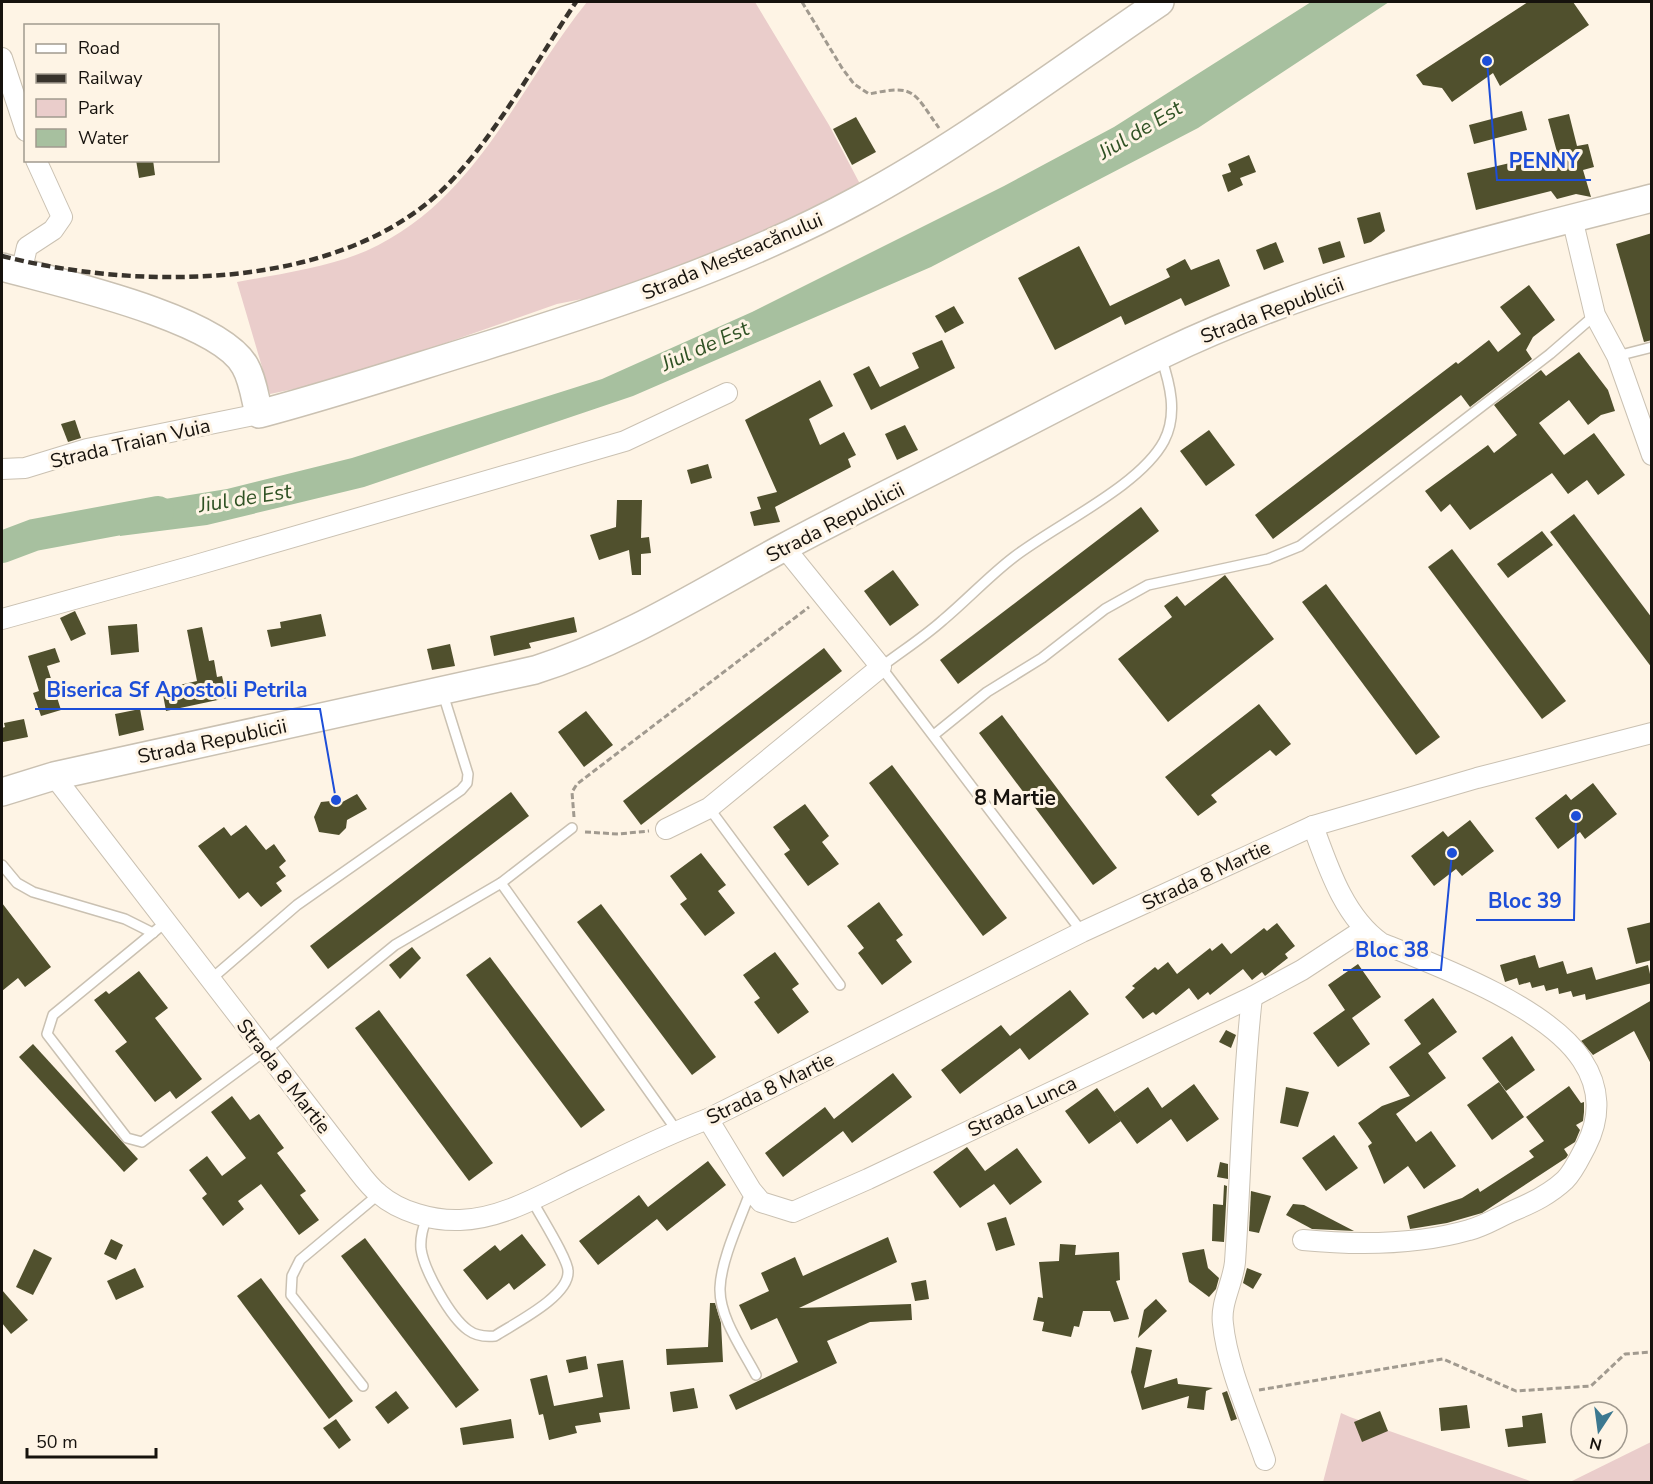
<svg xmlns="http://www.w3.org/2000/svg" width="1653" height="1484" font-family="'Nunito Sans',sans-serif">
  <rect width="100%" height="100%" fill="#fef4e5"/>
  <g fill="#eacdcb">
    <path d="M587,2h168l74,123 31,59 -141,69 -102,39 -60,12 -163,57 -86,25 -38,8 -33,-112c42,-8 89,-14 129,-31 111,-50 150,-161 221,-249z"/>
    <path d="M1341,1413l9,4 183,65h-210z"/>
    <path d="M1651,1442v40h-81z"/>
  </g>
  <path fill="#a7c09f" d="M1311,2h78l-191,126 -267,139 -298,129 -269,91 -157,38 -87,11 -5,-29 112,-18 125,-31 250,-79 150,-67 252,-126 110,-59z"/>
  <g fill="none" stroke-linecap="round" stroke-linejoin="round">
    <path stroke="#a7c09f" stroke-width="32" d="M2,547l32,-12 124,-23"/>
  </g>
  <g fill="#50502d">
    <path d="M1528,2h45l16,23 -89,61 -7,-13 -41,29 -10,-14 -19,-3 -7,-10z"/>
    <path d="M1522,111l5,19 -53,14 -5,-19z"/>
    <path d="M1569,114l8,32 11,-2 6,23 -11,3 8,27 -15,-3 -19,5 -6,-8 -75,19 -9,-37 90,-21 -9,-33z"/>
    <path d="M856,117l20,35 -24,13 -19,-36z"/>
    <path d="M1249,155l7,17 -16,6 3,7 -15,7 -6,-17 9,-3 -3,-8z"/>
    <path d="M136,160h17l2,15 -16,3z"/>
    <path d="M1380,212l5,19 -14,11 -7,2 -7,-26z"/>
    <path d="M1652,233v107l-8,2 -28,-98z"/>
    <path d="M1340,241l5,16 -22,7 -5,-16z"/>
    <path d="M1276,242l8,20 -20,8 -8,-20z"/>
    <path d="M1079,246l31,60 60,-29 -4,-8 19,-10 6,11 28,-11 11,27 -45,20 -4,-8 -56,27 -4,-9 -66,34 -37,-72z"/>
    <path d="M1529,285l26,35 -22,17 -7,13 6,9 -62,48 -9,-12 -188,144 -18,-24 201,-153 2,2 31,-24 9,12 23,-18 -21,-27z"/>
    <path d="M954,306l10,17 -19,10 -10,-17z"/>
    <path d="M942,340l13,28 -84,42 -18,-36 16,-8 11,21 39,-19 -7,-15z"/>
    <path d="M1579,352l29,38 7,21 -14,4 -13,10 -19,-25 -30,23 25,32 30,-22 31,42 -27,20 -11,-15 -19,14 -16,-21 -82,57 -20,-26 -9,8 -16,-21 63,-46 6,8 23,-18 -23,-30 47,-35 5,6z"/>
    <path d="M820,380l13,26 -24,13 11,26 24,-13 12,23 -8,4 3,8 -76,40 5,15 -26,4 -4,-14 11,-3 -4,-12 20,-5 -32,-72z"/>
    <path d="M75,420l6,18 -13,4 -7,-18z"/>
    <path d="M905,425l13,25 -21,10 -12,-26z"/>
    <path d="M1209,430l26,35 -29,21 -26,-35z"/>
    <path d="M708,464l4,14 -21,6 -4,-14z"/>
    <path d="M617,500h25l-1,38 8,-1 2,16 -10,1v21h-9l-3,-25 -30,10 -9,-25 26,-8z"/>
    <path d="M1141,507l18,24 -201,153 -18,-24z"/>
    <path d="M1574,514l78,104v50l-102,-136z"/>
    <path d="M1542,531l11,14 -45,33 -11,-14z"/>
    <path d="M1452,549l114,152 -24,18 -114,-152z"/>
    <path d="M893,570l26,35 -29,21 -26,-35z"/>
    <path d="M1225,575l49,64 -106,83 -50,-63 54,-42 -8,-11 13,-10 8,10z"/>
    <path d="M1326,584l114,153 -24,18 -114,-153z"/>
    <path d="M75,611l11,23 -15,7 -11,-23z"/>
    <path d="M321,614l5,22 -55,11 -4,-17 14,-2 -1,-6z"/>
    <path d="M574,617l3,15 -48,11 2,5 -37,8 -4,-20z"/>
    <path d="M137,624l2,28 -28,3 -3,-29z"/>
    <path d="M202,627l7,34 5,-1 3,17 5,-1 5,22 -61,13 -4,-22 35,-8 -10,-51z"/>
    <path d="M450,644l5,22 -23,4 -5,-21z"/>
    <path d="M55,648l5,14 -13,4 14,44 -20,6 -8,-23 6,-2 -11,-35z"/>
    <path d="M824,648l18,23 -201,154 -18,-24z"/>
    <path d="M1259,704l32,40 -15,12 -6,-6 -59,45 6,7 -19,14 -33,-39z"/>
    <path d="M140,709l4,21 -25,6 -4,-22z"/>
    <path d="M586,711l27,34 -29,22 -26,-35z"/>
    <path d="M1002,715l115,153 -24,17 -114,-152z"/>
    <path d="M24,719l4,18 -25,5 -1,-14 3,-1 -1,-4z"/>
    <path d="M892,765l115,153 -24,18 -114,-153z"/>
    <path d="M1593,783l24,31 -32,25 -5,-7 -22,17 -23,-31 31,-24 5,6z"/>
    <path d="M511,792l18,24 -201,153 -18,-23z"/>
    <path d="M357,794l10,15 -20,11 -1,8 -7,7 -20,-3 -5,-15 7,-15 10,-1 4,5z"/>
    <path d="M805,804l24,32 -7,6 17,22 -31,22 -24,-32 6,-4 -17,-23z"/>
    <path d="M1470,820l24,31 -32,25 -6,-7 -22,17 -23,-30 32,-25 5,6z"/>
    <path d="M246,825l20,25 8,-6 12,17 -7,6 7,9 -10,7 6,8 -21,16 -13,-15 -9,7 -41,-53 26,-19 7,9z"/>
    <path d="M701,853l25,32 -8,6 17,22 -30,23 -25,-32 7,-5 -17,-23z"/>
    <path d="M879,902l24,33 -7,5 16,22 -30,23 -24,-32 6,-5 -17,-22z"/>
    <path d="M2,903l49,64 -26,20 -7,-9 -16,13z"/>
    <path d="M601,904l115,153 -24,18 -115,-153z"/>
    <path d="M1652,922v38l-16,4 -9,-36z"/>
    <path d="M1277,923l18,23 -10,8 3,4 -23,18 -3,-4 -10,8 -9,-11 -33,26 -2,-3 -10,8 -9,-12 -33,27 -3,-3 -10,7 -18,-22 10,-9 -3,-2 23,-19 3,3 10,-8 9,12 33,-26 2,3 10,-8 9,11 33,-26 3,3z"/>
    <path d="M412,947l9,11 -21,21 -11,-14z"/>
    <path d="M775,952l24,32 -7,5 17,23 -31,22 -24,-32 6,-4 -17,-23z"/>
    <path d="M1535,955l4,13 24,-7 4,13 25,-7 4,13 52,-15 4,18 -66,17 -1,-6 -12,3 -2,-6 -12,3 -1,-6 -12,3 -2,-6 -12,3 -2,-6 -11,3 -2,-7 -12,4 -5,-17z"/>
    <path d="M490,957l115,153 -24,18 -115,-153z"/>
    <path d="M1358,964l23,33 -29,21 18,26 -32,23 -25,-34 32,-23 -17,-25z"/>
    <path d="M139,971l29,37 -13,10 47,61 -26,20 -6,-8 -15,11 -40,-51 12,-9 -33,-42 12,-9 3,3z"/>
    <path d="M1070,990l19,24 -60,46 -9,-12 -60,46 -19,-24 60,-45 9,11z"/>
    <path d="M1433,998l24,34 -29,21 18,25 -50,36 20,28 15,-11 25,35 -32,23 -16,-23 -24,18 -16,-38 4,-3 -14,-20 24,-17 28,-10 -21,-29 32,-23 -17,-24z"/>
    <path d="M1652,1000v66l-18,-35 -41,24 -12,-14z"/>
    <path d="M379,1010l114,153 -24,18 -114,-153z"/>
    <path d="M1226,1030l10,5 -5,13 -12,-6z"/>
    <path d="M1512,1036l23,34 -29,21 -24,-33z"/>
    <path d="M33,1044l105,115 -14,13 -105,-115z"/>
    <path d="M893,1073l19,24 -60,46 -9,-12 -60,46 -18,-24 60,-46 9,12z"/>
    <path d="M1499,1082l25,35 -32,23 -25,-35z"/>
    <path d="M1194,1084l25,35 -32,23 -16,-23 -34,25 -23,-32 34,-25 14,21z"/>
    <path d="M1569,1086l12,17 3,-1v10l-1,9 -7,4 4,5 -5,12 -11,7 4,6 -2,3 -84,55 -35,10 -37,6 -3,-13 55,-18 16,-10 2,4 54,-35 -5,-6 15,-10 -18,-24z"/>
    <path d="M1286,1087l23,5 -11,35 -18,-4z"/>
    <path d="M1097,1088l24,33 -32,23 -24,-33z"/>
    <path d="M232,1096l18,24 9,-6 25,34 -7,5 29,38 -6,4 19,25 -20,15 -38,-51 -23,17 6,8 -21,17 -21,-28 5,-4 -18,-24 18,-14 15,20 24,-18 -35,-46z"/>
    <path d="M1334,1135l24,33 -32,23 -24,-33z"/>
    <path d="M967,1147l18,24 32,-23 25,34 -32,23 -16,-21 -34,24 -27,-36z"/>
    <path d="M708,1161l18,24 -59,46 -10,-12 -59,46 -19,-24 60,-46 9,12z"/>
    <path d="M1220,1162l8,2v15l-11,-2z"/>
    <path d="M1224,1185l3,1 -3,56 -12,-1 1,-37 10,1z"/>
    <path d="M1251,1191l20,5 -12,37 -10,-2z"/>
    <path d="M1293,1204l11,1 50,26 -42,-2 -26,-14z"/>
    <path d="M1006,1217l9,28 -19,6 -9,-28z"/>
    <path d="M522,1234l24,31 -32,25 -5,-7 -22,17 -24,-30 32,-25 5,6z"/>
    <path d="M888,1237l9,25 -98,46 112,-4 1,16 -42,2 -43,19 10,22 -101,47 -7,-15 69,-33 -21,-44 -26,12 -12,-25 30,-14 -8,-18 34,-16 8,19z"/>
    <path d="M365,1238l114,152 -23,18 -115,-152z"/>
    <path d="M111,1239l12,6 -7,15 -12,-6z"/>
    <path d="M1060,1244l16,1 -1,10 44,-3 1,28 -4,1 13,38 -15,3 -4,-11h-27l-4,16 -5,-1 -3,11 -29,-6 2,-9 -11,-2 5,-23 5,1 -4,-36 20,-1z"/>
    <path d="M34,1249l18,9 -19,37 -17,-8z"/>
    <path d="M1204,1249l4,19 11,10 -3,11 -7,8 -20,-15 -7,-29z"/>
    <path d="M135,1268l9,19 -28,13 -9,-19z"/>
    <path d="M1247,1268l15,6 -9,15 -10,-6z"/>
    <path d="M261,1278l92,123 -24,18 -92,-123z"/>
    <path d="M926,1280l3,19 -14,2 -4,-18z"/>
    <path d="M2,1290l26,30 -17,14 -9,-11z"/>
    <path d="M1156,1299l11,12 -29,27 6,-28z"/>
    <path d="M710,1303h5l6,20 2,39 -56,3 -1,-16 42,-2z"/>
    <path d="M1136,1347l16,3 -8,38 33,-10 1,6 35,4 -7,3 -2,19 -17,-2 2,-12 -47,14 -11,-38z"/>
    <path d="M586,1356l2,13 -19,4 -3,-13z"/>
    <path d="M623,1360l7,49 -31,4 2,9 -26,4 2,7 -28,7 -6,-26 -4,1 -9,-36 17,-4 7,31 49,-9 -6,-33z"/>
    <path d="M694,1388l4,20 -25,4 -3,-20z"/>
    <path d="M396,1391l13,17 -21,16 -13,-17z"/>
    <path d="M1227,1391l10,28 -6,2 -9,-28z"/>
    <path d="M1467,1405l3,23 -29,3 -2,-23z"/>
    <path d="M1380,1411l8,20 -26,11 -8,-20z"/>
    <path d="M1542,1413l4,30 -38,4 -3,-18 18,-2 -1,-11z"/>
    <path d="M336,1419l15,21 -12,9 -16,-21z"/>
    <path d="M511,1419l3,19 -51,7 -3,-17z"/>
  </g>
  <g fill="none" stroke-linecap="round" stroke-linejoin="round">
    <g stroke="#cac1b2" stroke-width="12">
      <g id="lane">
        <path d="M1617,356l35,-9"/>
        <path d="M935,734l52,-42 55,-34 63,-49 43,-24 120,-26 32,-13 250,-192 45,-39"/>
        <path d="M709,808l131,177"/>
        <path d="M2,865l15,18 16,9 92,27 28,14"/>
        <path d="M501,883l176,248"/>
        <path d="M166,922l-113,93 -6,19 80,104 15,4 123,-91 130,-106 106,-62 71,-55"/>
        <path d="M1082,932l-201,-265c21,-16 43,-30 62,-47 24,-20 46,-44 71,-63 43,-33 126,-71 150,-116 14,-27 6,-57 -3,-84"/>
        <path d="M210,980l87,-75 164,-115 6,-7 1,-9 -25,-80"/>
        <path d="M751,1190c-10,28 -30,69 -31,98 -1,29 23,62 36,87"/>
        <path d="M427,1217c-4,11 -7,20 -6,32 3,21 29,68 47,81 8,6 17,7 27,6 20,-13 75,-40 73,-65 0,-12 -29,-57 -36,-71"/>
        <path d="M363,1386l-72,-91 1,-19 8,-16 79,-66"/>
      </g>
    </g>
    <g stroke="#cac1b2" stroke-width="22">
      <g id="street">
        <path d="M2,58l24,73"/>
        <path d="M1572,218l23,97 22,41 35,99"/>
        <path d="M21,273l6,-26 26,-17 9,-13 -26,-57"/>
        <path d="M2,469l23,-1 62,-19 172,-35"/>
        <path d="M2,619l191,-53 432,-125 102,-48"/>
        <path d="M54,776l301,391c7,9 15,20 24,27 21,18 54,27 81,26 40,-1 80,-24 115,-41 44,-21 87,-43 133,-60l374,-187 231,-106 164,-48 175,-45"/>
        <path d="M666,829l43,-21 172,-141 -97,-120"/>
        <path d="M1252,997c-10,88 -11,176 -17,265 -2,21 -15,41 -12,62 4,42 28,95 42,136"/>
        <path d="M708,1119l43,71 10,12 32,10 75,-33 384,-182 50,-27 61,-40"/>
        <path d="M1303,1240c53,5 114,5 166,-10 16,-4 31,-14 46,-20 19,-8 35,-16 50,-30 9,-9 15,-23 21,-34 15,-29 14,-59 -4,-86 -34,-53 -143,-94 -201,-117 -37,-26 -53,-76 -68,-117"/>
      </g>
    </g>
    <g stroke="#cac1b2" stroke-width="30">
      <g id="secondary">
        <path d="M2,267c54,15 217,51 243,99 8,14 10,32 14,48 76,-20 151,-45 226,-68 128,-40 255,-82 373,-146 106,-57 203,-131 302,-198"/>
        <path d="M2,792l52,-16 481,-106c88,-28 165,-77 246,-121 63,-34 127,-65 191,-98 63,-32 126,-66 191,-97 155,-75 322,-113 489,-156"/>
      </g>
    </g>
    <g stroke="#a19a8f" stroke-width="3" stroke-dasharray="6 3" stroke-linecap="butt">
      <path d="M802,2l40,66 12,16 15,10c47,-10 44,-2 70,34"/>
      <path d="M574,817l-2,-25 5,-8 232,-177"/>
      <path d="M585,832l33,2 31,-3"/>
      <path d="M1259,1390l184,-31 73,32 75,-5 34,-32 27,-2"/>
    </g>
    <use href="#lane" stroke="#fff" stroke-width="9"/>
    <use href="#street" stroke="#fff" stroke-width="20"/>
    <use href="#secondary" stroke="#fff" stroke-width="27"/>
    <path stroke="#38332c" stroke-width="4.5" stroke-dasharray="9 4.5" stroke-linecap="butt" d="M2,256c133,34 329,36 437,-63 51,-47 98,-133 137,-191"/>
  </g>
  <g text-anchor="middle" stroke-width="6" stroke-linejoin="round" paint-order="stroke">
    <g font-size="20" fill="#16120d" stroke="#fef4e5">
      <text transform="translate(732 256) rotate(-23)" y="7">Strada Mesteacănului</text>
      <text transform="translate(1272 310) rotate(-21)" y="7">Strada Republicii</text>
      <text transform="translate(130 443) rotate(-13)" y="7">Strada Traian Vuia</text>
      <text transform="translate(835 522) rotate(-27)" y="7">Strada Republicii</text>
      <text transform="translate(212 741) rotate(-12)" y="7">Strada Republicii</text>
      <text transform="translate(1206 875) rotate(-25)" y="7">Strada 8 Martie</text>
      <text transform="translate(284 1076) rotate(52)" y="7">Strada 8 Martie</text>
      <text transform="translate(770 1088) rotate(-26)" y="7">Strada 8 Martie</text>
      <text transform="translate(1022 1106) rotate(-25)" y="7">Strada Lunca</text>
    </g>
    <g font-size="21" font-style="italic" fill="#305224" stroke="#fef4e5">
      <text transform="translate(1140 130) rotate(-31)" y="7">Jiul de Est</text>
      <text transform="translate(705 346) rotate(-24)" y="7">Jiul de Est</text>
      <text transform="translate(245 498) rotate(-9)" y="7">Jiul de Est</text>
    </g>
    <g font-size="21" font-weight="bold" fill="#16120d" stroke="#fef4e5">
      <text x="1015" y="805">8 Martie</text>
    </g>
  </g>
  <path fill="none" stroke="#1d4ed8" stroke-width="2" d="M1487 61L1497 180H1591M336 800L320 709H35M1576 816L1574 920H1476M1452 853L1441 970H1343"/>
  <g fill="#1d4ed8" stroke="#fef4e5" stroke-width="2">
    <circle cx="1487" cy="61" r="6"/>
    <circle cx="336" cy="800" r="6"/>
    <circle cx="1576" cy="816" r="6"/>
    <circle cx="1452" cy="853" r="6"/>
  </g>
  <g font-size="21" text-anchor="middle" font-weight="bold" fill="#1d4ed8" stroke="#fef4e5" stroke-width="6" stroke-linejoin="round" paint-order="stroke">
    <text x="1544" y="168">PENNY</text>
    <text x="177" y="697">Biserica Sf Apostoli Petrila</text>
    <text x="1525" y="908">Bloc 39</text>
    <text x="1392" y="957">Bloc 38</text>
  </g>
  <rect width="1653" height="1484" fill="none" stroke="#16120d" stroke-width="6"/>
  <rect x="24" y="24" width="195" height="138" fill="#fef4e5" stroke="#a19a8f" stroke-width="1.5"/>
  <rect x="36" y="44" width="30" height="9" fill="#ffffff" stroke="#a19a8f" stroke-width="1.5"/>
  <text x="78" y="54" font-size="18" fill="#16120d">Road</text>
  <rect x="36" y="74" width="30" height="9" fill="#38332c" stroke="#a19a8f" stroke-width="1.5"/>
  <text x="78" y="84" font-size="18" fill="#16120d">Railway</text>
  <rect x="36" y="99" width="30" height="18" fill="#eacdcb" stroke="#a19a8f" stroke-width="1.5"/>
  <text x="78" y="114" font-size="18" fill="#16120d">Park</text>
  <rect x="36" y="129" width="30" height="18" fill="#a7c09f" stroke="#a19a8f" stroke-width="1.5"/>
  <text x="78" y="144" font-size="18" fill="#16120d">Water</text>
  <g transform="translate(1599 1430) rotate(193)"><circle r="28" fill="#fef4e5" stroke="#a19a8f" stroke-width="1.5"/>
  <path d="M0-4.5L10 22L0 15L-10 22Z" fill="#3c7890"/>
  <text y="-9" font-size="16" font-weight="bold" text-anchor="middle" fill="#16120d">N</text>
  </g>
  <path d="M27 1448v9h129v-9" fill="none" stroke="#16120d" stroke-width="3"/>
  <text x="36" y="1448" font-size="18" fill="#16120d" stroke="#fef4e5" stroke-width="4.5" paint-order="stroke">50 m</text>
</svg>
